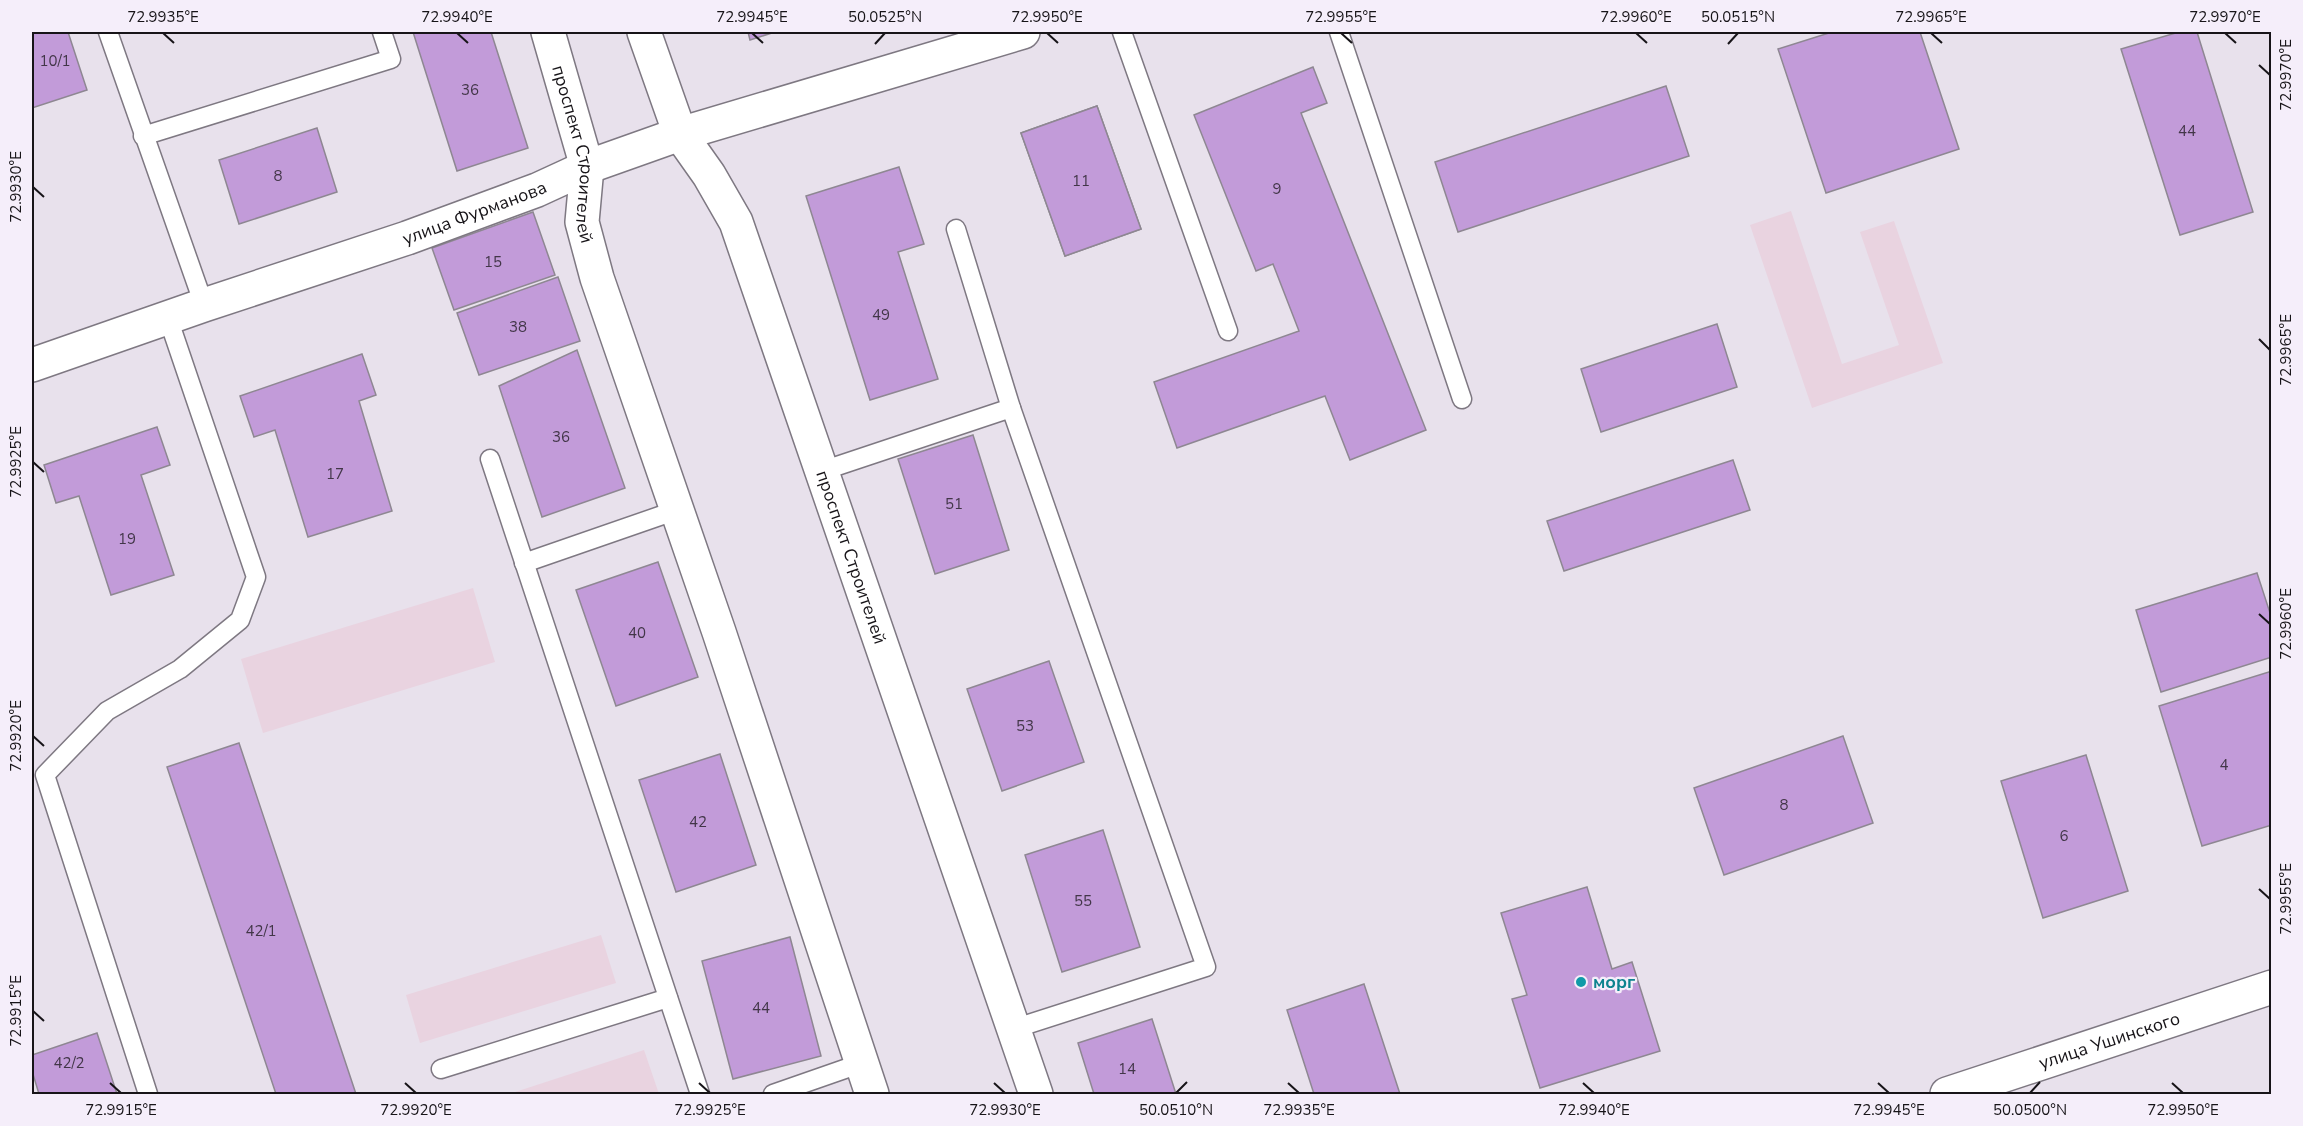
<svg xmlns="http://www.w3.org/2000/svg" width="2303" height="1126" font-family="'Nunito Sans',sans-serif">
  <rect width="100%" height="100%" fill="#e8e1ec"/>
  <g fill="#e9d3e0">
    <path d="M1791,211l51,153 57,-19 -39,-113 34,-11 49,142 -131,45 -62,-183z"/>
    <path d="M473,588l22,74 -232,71 -22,-74z"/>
    <path d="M601,935l15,48 -196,60 -14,-48z"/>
    <path d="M644,1050l15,44h-150z"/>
  </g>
  <g fill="#c29bd9" stroke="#8e8792" stroke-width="1.5">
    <path d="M32,32h36l19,58 -55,18z"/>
    <path d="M413,32h78l37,116 -71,23z"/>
    <path d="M748,32h27l-25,8z"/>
    <path d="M1832,32h88l39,117 -133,44 -48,-144z"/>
    <path d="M2179,32h18l56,180 -73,23 -59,-186z"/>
    <path d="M1313,67l14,36 -26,10 125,317 -76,30 -25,-64 -148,52 -23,-66 145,-51 -26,-67 -17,7 -62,-156z"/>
    <path d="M1666,86l23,70 -231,76 -23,-70z"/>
    <path d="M1097,106l44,123 -76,27 -44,-123z"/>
    <path d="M1097,106l44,123 -76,27 -44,-123z"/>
    <path d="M317,128l20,64 -98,32 -20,-64z"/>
    <path d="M899,167l25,77 -26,8 40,127 -68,21 -64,-204z"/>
    <path d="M533,212l22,63 -101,35 -22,-62z"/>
    <path d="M558,277l22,64 -101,34 -22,-62z"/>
    <path d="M1717,324l20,63 -136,45 -20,-63z"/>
    <path d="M577,350l48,138 -83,29 -43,-131z"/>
    <path d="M362,354l14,41 -17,6 33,110 -84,26 -33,-107 -21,7 -14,-41z"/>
    <path d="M157,427l13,38 -29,10 33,100 -63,20 -32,-99 -23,7 -12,-38z"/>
    <path d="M973,435l36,115 -74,24 -37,-115z"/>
    <path d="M1733,460l17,50 -186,61 -17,-50z"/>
    <path d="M658,562l40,115 -82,29 -40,-116z"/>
    <path d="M2257,573l15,46v38l-111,35 -25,-82z"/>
    <path d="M1049,661l35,101 -82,29 -35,-102z"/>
    <path d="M2272,671v154l-70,21 -43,-140z"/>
    <path d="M1843,736l30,87 -149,52 -30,-87z"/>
    <path d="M239,743l117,351h-80l-109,-327z"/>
    <path d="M720,754l36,111 -80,27 -37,-112z"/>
    <path d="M2086,755l42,136 -85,27 -42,-137z"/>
    <path d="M1103,830l37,117 -78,25 -37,-117z"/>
    <path d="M1587,887l25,82 20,-7 28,89 -120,37 -28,-89 15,-4 -26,-82z"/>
    <path d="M790,937l31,119 -88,23 -31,-118z"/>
    <path d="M1364,984l36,110h-86l-27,-84z"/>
    <path d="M1152,1019l24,75h-82l-16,-51z"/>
    <path d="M97,1033l20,61h-78l-7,-23v-16z"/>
  </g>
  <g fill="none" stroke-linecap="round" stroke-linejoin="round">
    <g stroke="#7e7882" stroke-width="21">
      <g id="service">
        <path d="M108,32l96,273"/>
        <path d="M1122,32l106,299"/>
        <path d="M1339,32l123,367"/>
        <path d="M143,136l248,-77 -9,-27"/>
        <path d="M956,229l55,179"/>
        <path d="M490,459l210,635"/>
        <path d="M822,471l189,-63 195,559 -193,62"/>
        <path d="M524,563l153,-53"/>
        <path d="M441,1069l227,-71"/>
        <path d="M148,1094l-103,-319 62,-64 73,-42 60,-49 16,-43 -88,-259"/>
        <path d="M773,1094l89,-31"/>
      </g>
    </g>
    <g stroke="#7e7882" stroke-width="36">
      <g id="tertiary">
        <path id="s1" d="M548,32l39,135 -5,55 15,56 122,354 153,462"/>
        <path id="s2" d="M644,32l36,102 29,41 27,47 300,872"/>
        <path id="s3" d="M32,365l172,-60 203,-67 130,-48 50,-23 93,-33 343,-102"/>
        <path id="s4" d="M1947,1094l325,-107"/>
      </g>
    </g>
    <use href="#service" stroke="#fff" stroke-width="18"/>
    <use href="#tertiary" stroke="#fff" stroke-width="33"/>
  </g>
  <path fill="none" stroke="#171418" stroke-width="2" d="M163,33l11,10M457,33l11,10M752,33l11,10M1047,33l11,10M1341,33l11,10M1636,33l11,10M1931,33l11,10M2225,33l11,10M875,44l10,-11M1728,44l10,-11M2259,65l11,10M33,187l11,10M2259,339l11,11M33,462l11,10M2259,614l11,10M33,736l11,10M2259,889l11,10M33,1011l11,10M110,1083l11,10M405,1083l11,10M699,1083l11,10M994,1083l11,10M1288,1083l11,10M1583,1083l11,10M1878,1083l11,10M2172,1083l11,10M1176,1093l11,-11M2030,1093l10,-11"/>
  <circle fill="#0f9aa8" stroke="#f5eefa" stroke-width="2" cx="1581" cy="982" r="6"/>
  <g text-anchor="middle" stroke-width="4.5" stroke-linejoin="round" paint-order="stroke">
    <g font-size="15" fill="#423648">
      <text x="55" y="66">10/1</text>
      <text x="470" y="95">36</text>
      <text x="2187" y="136">44</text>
      <text x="278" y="181">8</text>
      <text x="1081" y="186">11</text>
      <text x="1277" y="194">9</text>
      <text x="493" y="267">15</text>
      <text x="881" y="320">49</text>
      <text x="518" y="332">38</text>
      <text x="561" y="442">36</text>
      <text x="335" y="479">17</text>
      <text x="954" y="509">51</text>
      <text x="127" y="544">19</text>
      <text x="637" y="638">40</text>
      <text x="1025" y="731">53</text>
      <text x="2224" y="770">4</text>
      <text x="1784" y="810">8</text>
      <text x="698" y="827">42</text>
      <text x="2064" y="841">6</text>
      <text x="1083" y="906">55</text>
      <text x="261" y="936">42/1</text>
      <text x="761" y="1013">44</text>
      <text x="69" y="1068">42/2</text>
      <text x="1127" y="1074">14</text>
    </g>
    <g font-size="18" fill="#171418" stroke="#f5eefa">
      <text dy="6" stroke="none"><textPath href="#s1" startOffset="126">проспект Строителей</textPath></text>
      <text dy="6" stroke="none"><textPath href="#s3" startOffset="468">улица Фурманова</textPath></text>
      <text dy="6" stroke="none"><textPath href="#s2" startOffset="567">проспект Строителей</textPath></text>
      <text dy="6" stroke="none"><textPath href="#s4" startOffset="171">улица Ушинского</textPath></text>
    </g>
    <g font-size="18" font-weight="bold" fill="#0d838f" stroke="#f5eefa" text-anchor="start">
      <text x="1593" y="988">морг</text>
    </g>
  </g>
  <rect width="2303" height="1126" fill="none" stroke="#f5eefa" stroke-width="66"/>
  <rect x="33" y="33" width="2237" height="1060" fill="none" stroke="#171418" stroke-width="2"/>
  <g font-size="15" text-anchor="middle" fill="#171418">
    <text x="163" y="22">72.9935°E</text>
    <text x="457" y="22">72.9940°E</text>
    <text x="752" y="22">72.9945°E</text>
    <text x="885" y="22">50.0525°N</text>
    <text x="1047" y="22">72.9950°E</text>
    <text x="1341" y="22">72.9955°E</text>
    <text x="1636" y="22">72.9960°E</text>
    <text x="1738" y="22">50.0515°N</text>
    <text x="1931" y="22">72.9965°E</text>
    <text x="2225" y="22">72.9970°E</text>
    <text transform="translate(2286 75) rotate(-90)" y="5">72.9970°E</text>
    <text transform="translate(16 187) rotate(-90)" y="5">72.9930°E</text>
    <text transform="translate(2286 350) rotate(-90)" y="5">72.9965°E</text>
    <text transform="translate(16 462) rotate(-90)" y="5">72.9925°E</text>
    <text transform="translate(2286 624) rotate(-90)" y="5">72.9960°E</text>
    <text transform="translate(16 736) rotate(-90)" y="5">72.9920°E</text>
    <text transform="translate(2286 899) rotate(-90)" y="5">72.9955°E</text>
    <text transform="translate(16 1011) rotate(-90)" y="5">72.9915°E</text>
    <text x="121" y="1115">72.9915°E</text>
    <text x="416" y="1115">72.9920°E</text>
    <text x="710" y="1115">72.9925°E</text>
    <text x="1005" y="1115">72.9930°E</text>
    <text x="1176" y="1115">50.0510°N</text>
    <text x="1299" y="1115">72.9935°E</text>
    <text x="1594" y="1115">72.9940°E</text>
    <text x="1889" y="1115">72.9945°E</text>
    <text x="2030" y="1115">50.0500°N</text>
    <text x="2183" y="1115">72.9950°E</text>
  </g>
</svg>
